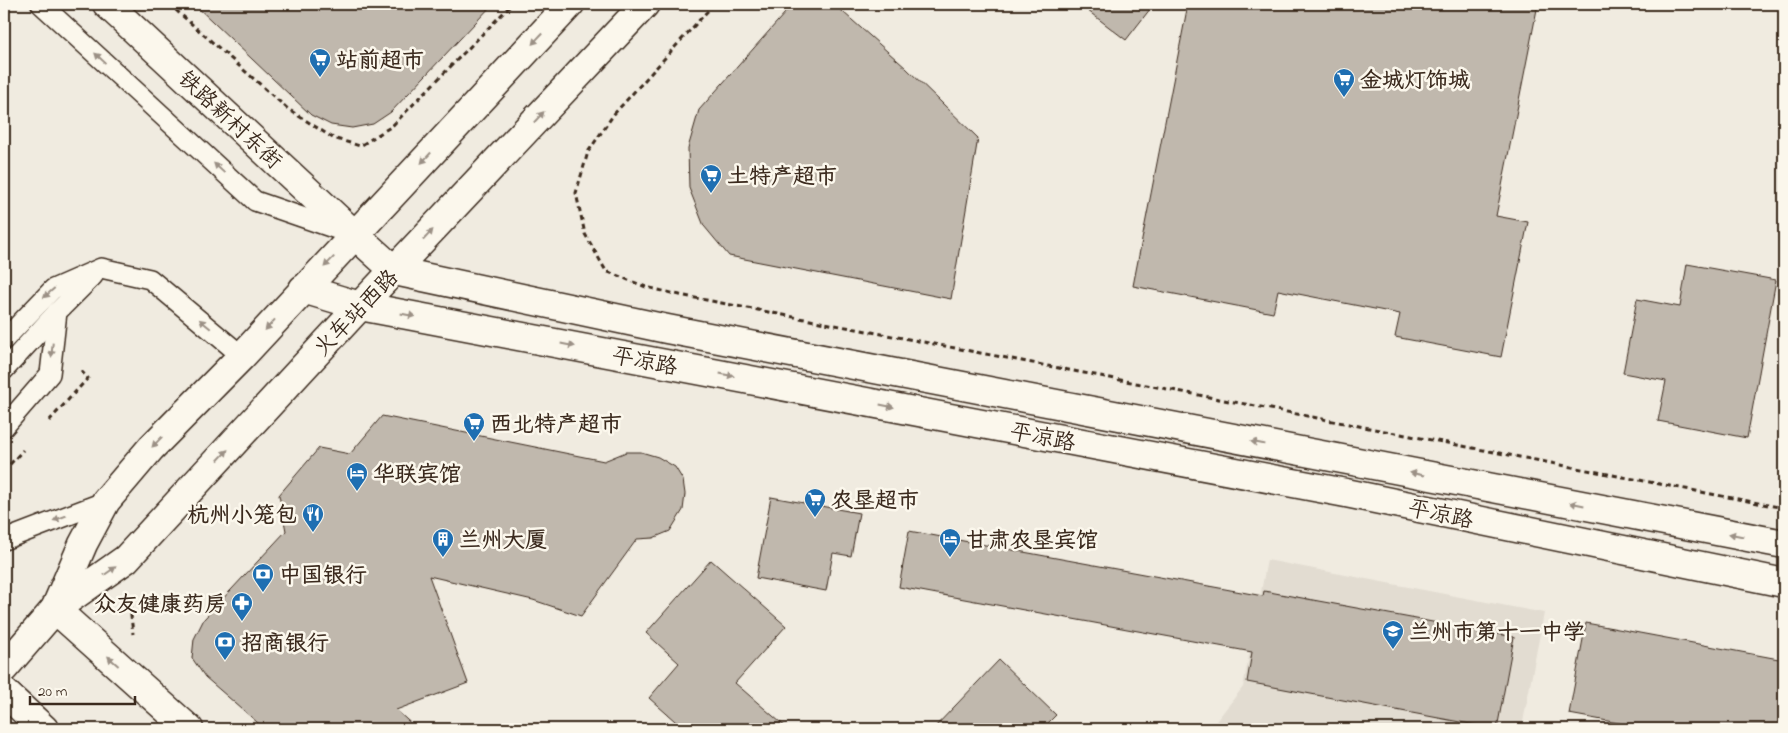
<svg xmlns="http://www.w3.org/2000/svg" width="1788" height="733" font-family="'Indie Flower','LXGW WenKai TC',sans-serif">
  <rect width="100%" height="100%" fill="#f0ebe0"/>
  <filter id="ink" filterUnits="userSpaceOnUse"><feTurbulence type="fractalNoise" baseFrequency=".02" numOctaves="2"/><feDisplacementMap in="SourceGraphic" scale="10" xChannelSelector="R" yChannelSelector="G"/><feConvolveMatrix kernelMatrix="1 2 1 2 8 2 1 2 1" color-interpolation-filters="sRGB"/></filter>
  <g filter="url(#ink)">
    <path fill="#e2dcd1" d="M1267,560l277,53 -22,114 11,2h-323l33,-42z"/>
    <g fill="#c0b8ad" stroke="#3b2a1e">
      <path d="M194,4h299l-102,108 -18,12 -21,4 -21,-3 -20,-10z"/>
      <path d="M793,4h41l72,64 72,70 -27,161 -222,-43 -25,-30 -15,-38 -1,-40 11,-38z"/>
      <path d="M1079,4h75l-28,36z"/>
      <path d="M1188,4h350l-42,212 32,6 -27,135 -106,-20 5,-23 -122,-24 -5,23 -140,-27z"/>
      <path d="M1687,264l89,16 -29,158 -89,-17 8,-40 -43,-8 14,-74 43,8z"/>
      <path d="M382,416l222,45 22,-9h15l17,5 17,10 8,13 2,14 -2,16 -13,21 -17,7 -16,1 -56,77 -48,-16 -104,-24 39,107 -72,27 21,19h-152l-60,-52 -13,-19 2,-19 10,-20 82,-88 -7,-36 40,-47 31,6z"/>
      <path d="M771,497l88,16 -8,43 -18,-3 -7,38 -70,-13z"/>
      <path d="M909,531l354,65 1,-5 250,46 -17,92 -250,-47 5,-30 -353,-65z"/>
      <path d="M711,560l75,66 -51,57 53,46h-104l-35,-31 30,-35 -33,-30z"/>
      <path d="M1586,623l198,37v69h-132l-83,-15z"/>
      <path d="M999,660l57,55 -14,14h-109z"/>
    </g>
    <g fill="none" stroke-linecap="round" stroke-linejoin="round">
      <g stroke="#3b2a1e" stroke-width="22">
        <g id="service">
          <path d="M41,4l214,197 93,32"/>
          <path d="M4,340l49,-51 48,-21 49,11 92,77"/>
          <path d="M4,370l53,-58"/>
          <path d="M4,427l46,-53 7,-62 36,-36"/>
          <path d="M4,540l102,-39"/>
        </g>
      </g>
      <g stroke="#3b2a1e" stroke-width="31">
        <path id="minor" d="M107,4l248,231"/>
      </g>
      <g stroke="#3b2a1e" stroke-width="31">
        <g id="tertiary">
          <path d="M395,271l272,58 1117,215"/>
          <path d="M303,289l57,17 986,187 438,90"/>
        </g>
      </g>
      <g stroke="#3b2a1e" stroke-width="31">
        <g id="secondary">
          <path d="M355,235l40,36"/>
          <path d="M55,609l71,-50 234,-253 285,-302"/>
          <path d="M55,609l28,-65 23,-43 45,-53 91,-92 328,-352"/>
        </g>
      </g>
      <g stroke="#3b2a1e" stroke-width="31">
        <g id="primary">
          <path d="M4,668l51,-59 134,120"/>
          <path d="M4,692l40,37"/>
        </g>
      </g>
      <g stroke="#3b2a1e" stroke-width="3" stroke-dasharray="5 4" stroke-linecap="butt">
        <path d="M169,4l119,105 45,29 27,8 32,-20 120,-122"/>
        <path d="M714,4l-100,110 -26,38 -12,41 9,41 21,37 40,16 34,8 1104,213"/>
        <path d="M49,421l39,-43 -9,-9"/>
        <path d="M4,471l19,-21"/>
        <path d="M129,596l4,38"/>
      </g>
      <use href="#service" stroke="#fbf7ec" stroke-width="19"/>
      <use href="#minor" stroke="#fbf7ec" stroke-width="28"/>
      <use href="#tertiary" stroke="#fbf7ec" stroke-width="28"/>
      <use href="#secondary" stroke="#fbf7ec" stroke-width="28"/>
      <use href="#primary" stroke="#fbf7ec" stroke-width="28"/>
    </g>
    <defs><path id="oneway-solid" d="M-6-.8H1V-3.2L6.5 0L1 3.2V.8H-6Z" transform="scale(1.25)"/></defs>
    <g fill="#9b9085">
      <use href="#oneway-solid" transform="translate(537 39) rotate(133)"/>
      <use href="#oneway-solid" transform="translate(100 58) rotate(-137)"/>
      <use href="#oneway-solid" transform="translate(539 117) rotate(-47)"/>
      <use href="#oneway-solid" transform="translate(426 158) rotate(133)"/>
      <use href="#oneway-solid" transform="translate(219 168) rotate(-137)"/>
      <use href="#oneway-solid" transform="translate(428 235) rotate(-47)"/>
      <use href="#oneway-solid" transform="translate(329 262) rotate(134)"/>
      <use href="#oneway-solid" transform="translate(49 293) rotate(139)"/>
      <use href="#oneway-solid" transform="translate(408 315) rotate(11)"/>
      <use href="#oneway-solid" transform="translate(205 324) rotate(-140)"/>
      <use href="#oneway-solid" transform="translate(270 325) rotate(132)"/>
      <use href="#oneway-solid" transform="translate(568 345) rotate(11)"/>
      <use href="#oneway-solid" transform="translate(52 350) rotate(96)"/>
      <use href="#oneway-solid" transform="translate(727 375) rotate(11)"/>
      <use href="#oneway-solid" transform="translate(887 406) rotate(11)"/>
      <use href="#oneway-solid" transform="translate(157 442) rotate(134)"/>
      <use href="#oneway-solid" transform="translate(1258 443) rotate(-169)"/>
      <use href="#oneway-solid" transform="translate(223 455) rotate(-47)"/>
      <use href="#oneway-solid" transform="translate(1417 474) rotate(-169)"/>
      <use href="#oneway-solid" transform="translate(1577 504) rotate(-169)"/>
      <use href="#oneway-solid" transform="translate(60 518) rotate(159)"/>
      <use href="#oneway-solid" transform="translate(1736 535) rotate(-169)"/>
      <use href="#oneway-solid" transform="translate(110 571) rotate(-35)"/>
      <use href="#oneway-solid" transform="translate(113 661) rotate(-138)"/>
    </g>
  </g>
  <defs>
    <g id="supermarket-pin" transform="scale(1.125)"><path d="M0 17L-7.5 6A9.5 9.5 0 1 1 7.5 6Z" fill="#1f6fb2" stroke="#fbf7ec"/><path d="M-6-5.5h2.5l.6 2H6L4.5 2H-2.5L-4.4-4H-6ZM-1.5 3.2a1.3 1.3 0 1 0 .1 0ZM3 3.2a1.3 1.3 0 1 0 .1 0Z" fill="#fff"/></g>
    <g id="hotel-pin" transform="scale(1.125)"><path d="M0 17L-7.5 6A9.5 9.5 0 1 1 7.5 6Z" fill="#1f6fb2" stroke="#fbf7ec"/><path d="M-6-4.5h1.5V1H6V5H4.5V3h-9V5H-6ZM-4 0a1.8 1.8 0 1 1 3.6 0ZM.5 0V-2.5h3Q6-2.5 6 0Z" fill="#fff"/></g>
    <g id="restaurant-pin" transform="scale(1.125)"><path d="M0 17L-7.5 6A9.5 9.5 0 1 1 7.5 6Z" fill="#1f6fb2" stroke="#fbf7ec"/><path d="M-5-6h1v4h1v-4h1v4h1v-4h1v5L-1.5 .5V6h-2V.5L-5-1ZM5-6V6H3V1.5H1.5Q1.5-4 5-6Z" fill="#fff"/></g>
    <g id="building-pin" transform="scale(1.125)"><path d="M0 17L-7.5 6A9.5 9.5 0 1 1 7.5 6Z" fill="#1f6fb2" stroke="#fbf7ec"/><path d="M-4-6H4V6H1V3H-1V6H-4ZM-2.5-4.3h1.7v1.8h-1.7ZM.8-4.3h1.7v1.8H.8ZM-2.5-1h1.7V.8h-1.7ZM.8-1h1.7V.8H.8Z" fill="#fff"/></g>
    <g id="bank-pin" transform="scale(1.125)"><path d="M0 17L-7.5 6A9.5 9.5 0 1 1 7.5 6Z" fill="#1f6fb2" stroke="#fbf7ec"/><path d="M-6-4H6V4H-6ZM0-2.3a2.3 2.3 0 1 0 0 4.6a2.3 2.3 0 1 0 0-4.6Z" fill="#fff"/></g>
    <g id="pharmacy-pin" transform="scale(1.125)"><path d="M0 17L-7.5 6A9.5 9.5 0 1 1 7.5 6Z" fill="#1f6fb2" stroke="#fbf7ec"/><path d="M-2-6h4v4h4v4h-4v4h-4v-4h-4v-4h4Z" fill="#fff"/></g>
    <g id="school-pin" transform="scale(1.125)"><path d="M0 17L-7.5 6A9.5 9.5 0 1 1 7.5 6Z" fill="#1f6fb2" stroke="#fbf7ec"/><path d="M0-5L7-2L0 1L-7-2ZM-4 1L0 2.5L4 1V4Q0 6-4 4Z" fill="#fff"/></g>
  </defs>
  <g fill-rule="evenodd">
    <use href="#supermarket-pin" x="320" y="59"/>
    <use href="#supermarket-pin" x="1344" y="79"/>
    <use href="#supermarket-pin" x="711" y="175"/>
    <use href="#supermarket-pin" x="474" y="423"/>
    <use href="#hotel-pin" x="357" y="473"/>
    <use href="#supermarket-pin" x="815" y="499"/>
    <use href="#restaurant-pin" x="313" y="514"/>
    <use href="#building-pin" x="443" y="539"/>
    <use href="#hotel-pin" x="950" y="539"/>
    <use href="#bank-pin" x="263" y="574"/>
    <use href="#pharmacy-pin" x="242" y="603"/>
    <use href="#school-pin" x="1393" y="631"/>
    <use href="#bank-pin" x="225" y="642"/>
  </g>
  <g text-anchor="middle" stroke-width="5" stroke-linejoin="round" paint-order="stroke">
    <g font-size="22" font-weight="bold" fill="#3b2a1e" stroke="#fbf7ec" text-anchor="start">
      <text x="336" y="67">站前超市</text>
      <text x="1360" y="87">金城灯饰城</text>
      <text x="727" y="183">土特产超市</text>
      <text x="490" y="431">西北特产超市</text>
      <text x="373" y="481">华联宾馆</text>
      <text x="831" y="507">农垦超市</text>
      <text x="297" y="522" text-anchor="end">杭州小笼包</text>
      <text x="459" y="547">兰州大厦</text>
      <text x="966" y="547">甘肃农垦宾馆</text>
      <text x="279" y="582">中国银行</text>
      <text x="226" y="611" text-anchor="end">众友健康药房</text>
      <text x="1409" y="639">兰州市第十一中学</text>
      <text x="241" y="650">招商银行</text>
    </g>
    <g font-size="22" fill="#3b2a1e" stroke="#fbf7ec">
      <text transform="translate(231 119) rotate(43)" y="8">铁路新村东街</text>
      <text transform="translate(355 312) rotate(-46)" y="8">火车站西路</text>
      <text transform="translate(645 360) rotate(11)" y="8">平凉路</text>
      <text transform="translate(1043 436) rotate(11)" y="8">平凉路</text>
      <text transform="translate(1441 513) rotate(12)" y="8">平凉路</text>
    </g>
  </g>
  <rect width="1788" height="733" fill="none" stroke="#fbf7ec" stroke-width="20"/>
  <rect x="10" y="10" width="1768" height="713" fill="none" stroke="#3b2a1e" stroke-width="2" filter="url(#ink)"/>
  <path d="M30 696v8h105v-8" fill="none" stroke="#3b2a1e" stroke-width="2.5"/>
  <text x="38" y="696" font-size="15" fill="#3b2a1e" stroke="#fbf7ec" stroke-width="4" paint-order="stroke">20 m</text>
</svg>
